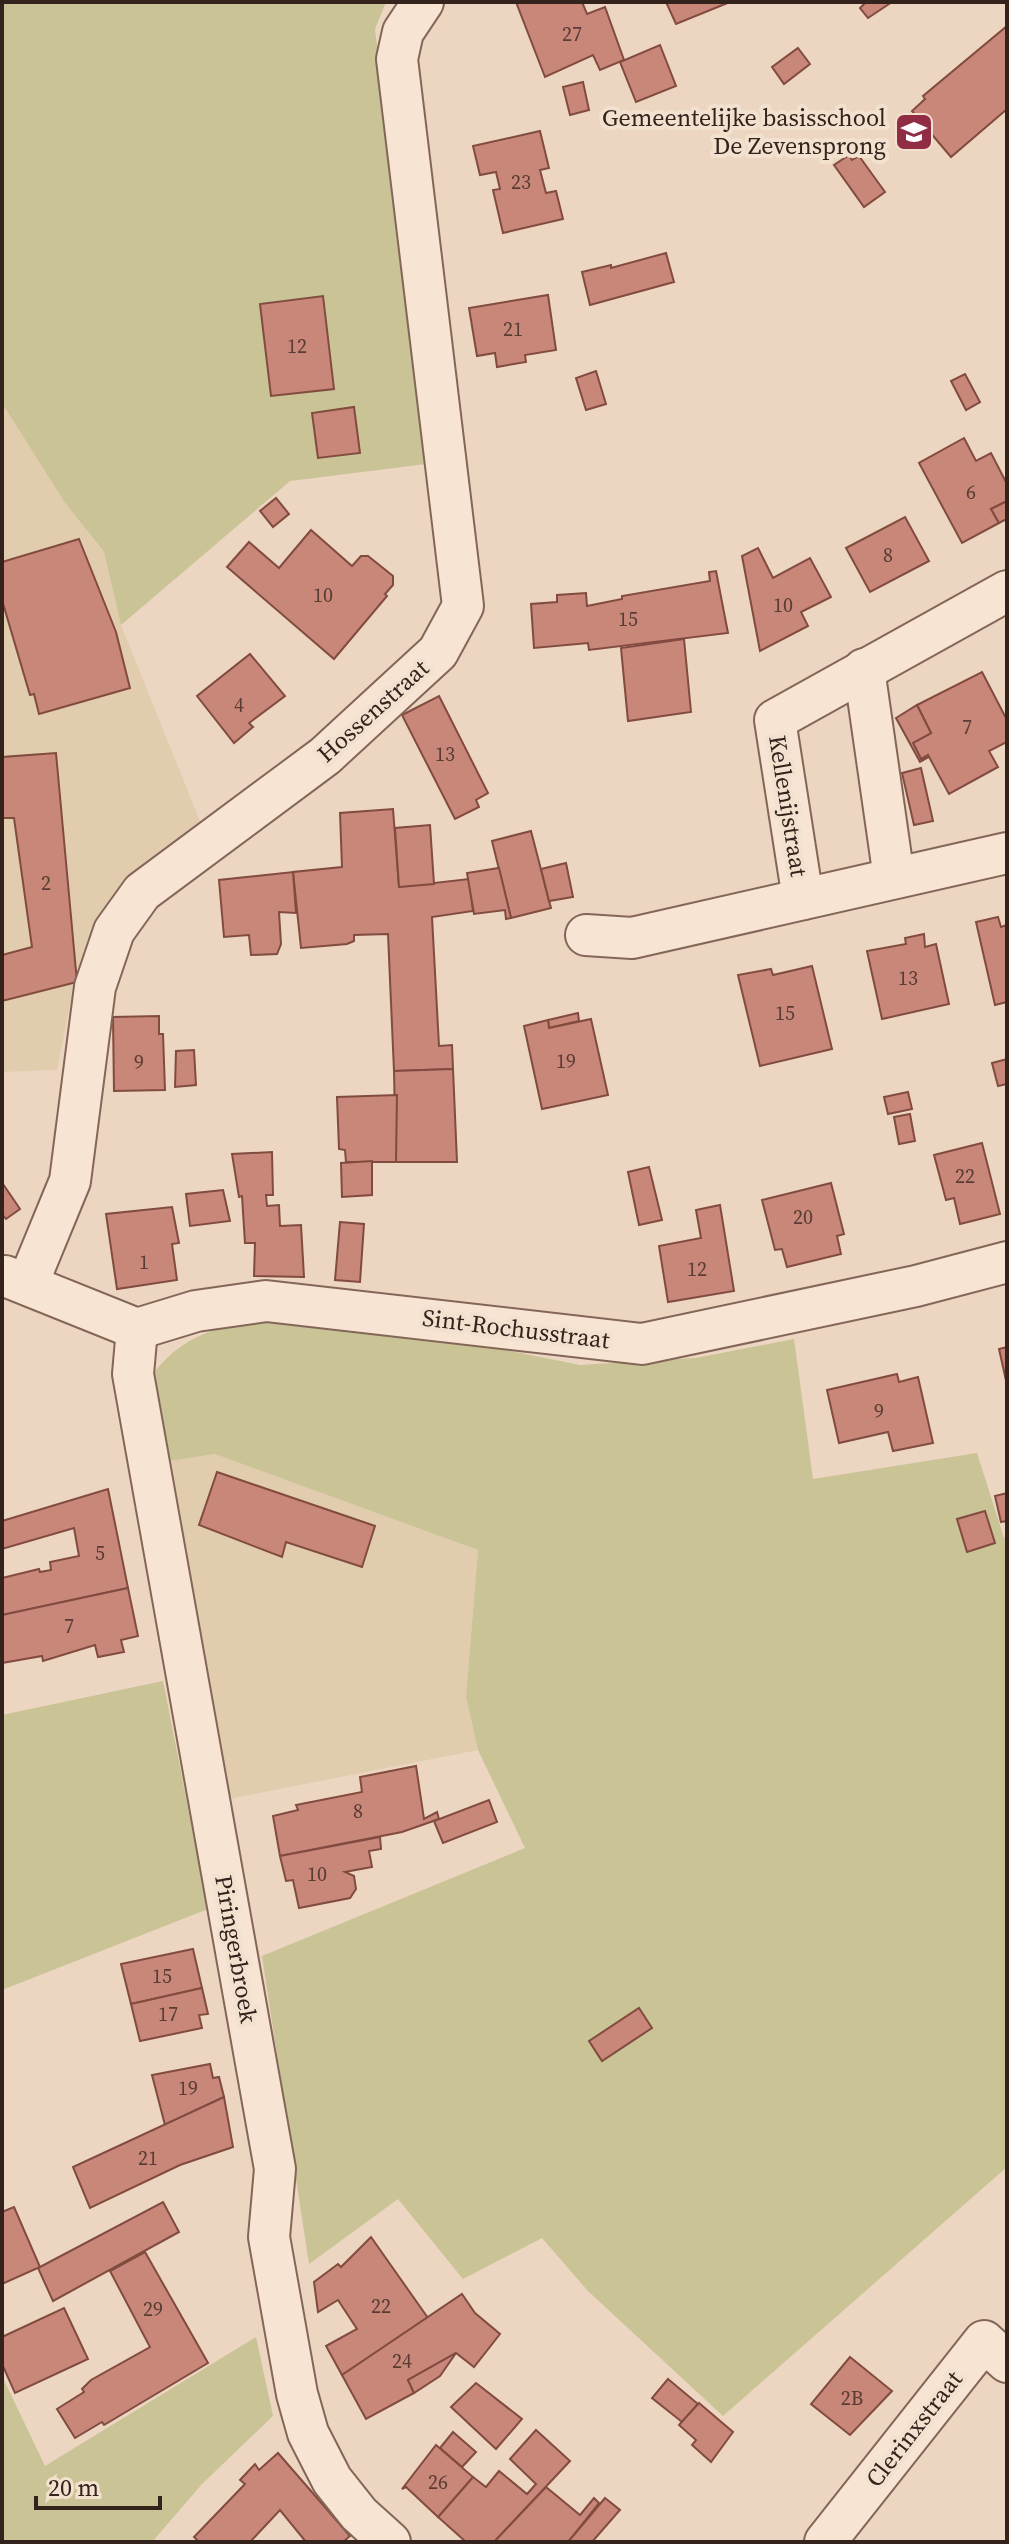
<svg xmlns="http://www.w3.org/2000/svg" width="1009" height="2544" font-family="'Source Serif 4',serif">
  <rect width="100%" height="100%" fill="#ecd5c1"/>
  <g fill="#e1cdae">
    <path d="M2,403l63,100 39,50 17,72 81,201 -111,116 -20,59 -14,69 -55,2z"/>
    <path d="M215,1454l263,96 -12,147 12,53 -249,49 -66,-337z"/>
  </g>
  <g fill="#c9c395">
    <path d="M2,2h384l-11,27 51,435 -136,17 -169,144 -17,-73 -39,-49 -63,-100z"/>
    <path d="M308,1315l98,15 174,35 116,-7 98,-19 19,140 164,-26 27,85 3,-1v630l-284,249 -135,-125 -46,-53 -79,41 -65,-80 -89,65 -47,-308 263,-108 -47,-98 -12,-53 12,-147 -263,-96 -52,8c-5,-23 -14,-50 -14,-73 0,-12 7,-19 14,-27 39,-41 92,-41 145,-47z"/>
    <path d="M163,1681l45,228 -206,81v-275z"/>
    <path d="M256,2337l17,79 -71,68 -50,58h-150v-166l43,90z"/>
  </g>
  <g fill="#c88778" stroke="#824b40" stroke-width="2">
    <path d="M516,2h66l5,12 18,-7 19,53 -24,10 -7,-15 -48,22z"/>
    <path d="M666,2h64l-54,22z"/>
    <path d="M866,2h26l-24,16 -8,-10z"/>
    <path d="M1007,26v83l-56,48 -39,-46 13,-12 -2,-3z"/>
    <path d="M660,45l16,41 -40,16 -16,-40z"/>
    <path d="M798,48l12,16 -26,20 -12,-17z"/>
    <path d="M583,82l6,28 -19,5 -7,-28z"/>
    <path d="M540,131l9,37 -9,2 6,23 10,-2 7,28 -60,14 -10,-43 7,-1 -4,-17 -16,3 -7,-29z"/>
    <path d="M849,155l3,5 7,-4 26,36 -21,15 -30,-42z"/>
    <path d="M666,253l8,29 -84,23 -8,-33 29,-7v3z"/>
    <path d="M548,295l8,55 -31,5 1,7 -29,5 -2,-14 -18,3 -8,-48z"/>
    <path d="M323,296l11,93 -63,7 -11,-92z"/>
    <path d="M596,371l10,33 -20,6 -10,-32z"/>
    <path d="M965,374l15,28 -14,8 -15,-29z"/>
    <path d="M354,407l6,46 -42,5 -6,-45z"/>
    <path d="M964,438l12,23 15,-8 16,31v17l-16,8 8,14 -37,20 -43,-80z"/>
    <path d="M276,498l13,16 -16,13 -13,-16z"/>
    <path d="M1007,501v18l-8,4 -8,-14z"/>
    <path d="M905,517l24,44 -59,31 -24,-44z"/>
    <path d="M311,530l41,36 9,-10h7l25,20v9l-8,9 2,2 -53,63 -107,-92 22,-25 30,26z"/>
    <path d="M79,539l37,93 14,56 -91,26 -5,-20 -4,1 -28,-95v-38z"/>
    <path d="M758,548l15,30 37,-20 21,39 -30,15 7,14 -48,25 -18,-95z"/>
    <path d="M716,571l12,62 -139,17 -1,-7 -54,5 -3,-44 26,-2v-7l29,-2 1,13 35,-7v-3l88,-15 -1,-9z"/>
    <path d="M684,639l7,73 -63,9 -7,-73z"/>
    <path d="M250,654l35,42 -36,27 4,4 -19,16 -37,-47z"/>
    <path d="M982,672l25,48v22l-18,9 9,16 -49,27 -21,-39 -7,4 -8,-16 18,-10 -14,-28z"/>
    <path d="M439,696l49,97 -12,7 3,7 -24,12 -53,-104z"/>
    <path d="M917,705l14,28 -18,10 8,16 8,-2 -9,5 -24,-44z"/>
    <path d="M56,753l21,229 -75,19v-46l30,-8 -18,-129h-12v-61z"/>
    <path d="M921,768l12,53 -19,4 -12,-52z"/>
    <path d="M393,809l6,78 70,-8 4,32 -41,6 7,129 13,-1 1,24 -59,2 -6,-137 -34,1v6l-7,3 -46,4 -8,-76 49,-5 -2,-54z"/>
    <path d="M430,825l4,59 -35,3 -4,-59z"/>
    <path d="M531,831l20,77 -40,10 -19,-77z"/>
    <path d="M566,863l7,34 -24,4 -8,-32z"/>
    <path d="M499,868l12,50 -5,1 -1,-9 -31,4 -7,-41z"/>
    <path d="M293,872l3,41 -17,-1 2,32 -4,10 -26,1 -2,-20 -25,2 -5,-57z"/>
    <path d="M998,917l3,10 6,-2v77l-12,3 -19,-83z"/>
    <path d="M924,934l1,13 11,-3 13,60 -67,15 -15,-68 39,-7 -1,-6z"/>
    <path d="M812,966l20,83 -72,17 -22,-91 33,-6 2,6z"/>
    <path d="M578,1013l1,8 -30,7 -1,-8z"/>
    <path d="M159,1016v18h4l2,56 -51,1 -1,-74z"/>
    <path d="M591,1019l17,76 -66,14 -18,-83 24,-6 1,8z"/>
    <path d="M194,1050l2,35 -21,2 1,-36z"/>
    <path d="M1007,1059v25l-9,2 -6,-23z"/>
    <path d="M453,1069l4,93h-61l-2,-91z"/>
    <path d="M908,1092l4,17 -24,5 -4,-17z"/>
    <path d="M397,1095l-1,67h-50l-1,-12 -6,-1 -2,-52z"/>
    <path d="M910,1114l5,27 -16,3 -5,-27z"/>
    <path d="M982,1143l18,71 -40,10 -6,-26 -8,2 -12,-45z"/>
    <path d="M272,1152l1,43h-7l1,11 12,-1 1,21 21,-1 3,52 -50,-1 1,-33h-10l-3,-47 -3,1 -7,-43z"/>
    <path d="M372,1161v34l-30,2 -1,-34z"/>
    <path d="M649,1167l13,53 -23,5 -11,-53z"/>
    <path d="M831,1183l13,51 -7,2 4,18 -54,13 -5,-18 -7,1 -13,-50z"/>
    <path d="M3,1184l17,25 -14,10 -4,-5z"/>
    <path d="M223,1190l7,31 -40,5 -4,-32z"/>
    <path d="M720,1205l14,86 -66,11 -9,-56 42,-8 -5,-28z"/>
    <path d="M172,1207l7,36 -7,1 5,36 -60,9 -11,-75z"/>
    <path d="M340,1222l24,2 -4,58 -25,-2z"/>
    <path d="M1007,1347v38l-8,-36z"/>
    <path d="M897,1374l2,8 19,-5 15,66 -40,8 -5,-19 -49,11 -12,-53z"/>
    <path d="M217,1472l158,54 -13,41 -76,-25 -4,15 -83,-32z"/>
    <path d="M108,1489l20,99 -126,27v-37l37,-9 1,3 11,-2 -1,-8 29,-6 -5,-28 -72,21v-28z"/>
    <path d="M1007,1493v28l-6,1 -6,-26z"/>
    <path d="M985,1511l10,32 -28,9 -10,-33z"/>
    <path d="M128,1588l10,48 -17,4 3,12 -26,5 -3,-12 -52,16 -1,-5 -40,7v-48z"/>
    <path d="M416,1766l8,53 13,-7 2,7 -37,13 -122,24 -7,-40 25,-6 -2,-5 66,-13 -2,-15z"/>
    <path d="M489,1800l8,22 -54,21 -9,-22z"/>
    <path d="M380,1837l1,12 -12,2 3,16 -27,5 9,4 2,13 -6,9 -51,10 -6,-28 -7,1 -6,-25z"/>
    <path d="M193,1949l9,39 -71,16 -10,-40z"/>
    <path d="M202,1988l6,26 -9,1 3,13 -62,13 -9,-37z"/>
    <path d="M639,2008l13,20 -50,33 -13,-20z"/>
    <path d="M210,2064l3,14 6,-1 5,20 -59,28 -13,-50z"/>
    <path d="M224,2097l9,50 -53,18 -90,43 -17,-41z"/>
    <path d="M163,2202l16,30 -126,69 -15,-33z"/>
    <path d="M14,2207l26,60 -38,17v-72z"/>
    <path d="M371,2237l57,81 -86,57 -16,-29 31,-17 -19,-29 -20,12 -4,-30 24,-18 3,3z"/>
    <path d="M145,2252l63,111 -104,62 -2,-3 -27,16 -18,-29 27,-17 -2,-3 9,-9 59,-33 -40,-76z"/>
    <path d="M462,2294l13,19 25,21 -26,33 -18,-14 -48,27 6,13 -48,26 -24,-44z"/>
    <path d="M64,2308l24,51 -73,34 -13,-29v-27z"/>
    <path d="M456,2353l-16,23 -26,17 -6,-13z"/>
    <path d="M850,2357l42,34 -42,44 -39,-31z"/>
    <path d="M668,2379l30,25 -16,18 -30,-24z"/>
    <path d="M476,2383l46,36 -26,30 -45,-42z"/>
    <path d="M699,2403l34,29 -22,30 -19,-17 4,-5 -17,-15z"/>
    <path d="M536,2430l34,31 -76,81h-28l-28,-25 35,-40 13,10 13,-16 28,23 9,-10 -26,-25z"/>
    <path d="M453,2432l23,20 -14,15 -22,-19z"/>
    <path d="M436,2445l37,32 -35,40 -32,-30 -4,2z"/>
    <path d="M278,2453l72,83 -7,6h-37l-26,-32 -30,32h-51l-5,-5 51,-53 -5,-4 15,-16 4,6z"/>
    <path d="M546,2487l34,28 14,-17 5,5 -31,39h-74z"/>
    <path d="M605,2498l15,12 -28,32h-24z"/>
  </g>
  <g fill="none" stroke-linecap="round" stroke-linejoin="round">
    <g stroke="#846659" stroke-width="44">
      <g id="street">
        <path d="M864,669l30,209"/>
        <path d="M803,899l-28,-179 232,-129"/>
        <path d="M586,935l46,3 375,-85"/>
        <path d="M5,1276l132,53 59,-18 70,-10 376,43 274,-58 91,-24"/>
        <path d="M28,1283l42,-102 25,-194 19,-56 28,-39 183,-136 113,-104 25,-46 -66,-547 6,-27 20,-30"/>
        <path d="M137,1329l-4,45 142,795 -6,68 28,157 11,39 24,47 27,34 31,28"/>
        <path d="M825,2542l159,-201 23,21"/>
      </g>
    </g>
    <use href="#street" stroke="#f7e4d3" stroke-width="40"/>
  </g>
  <defs>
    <g id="school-square" transform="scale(2)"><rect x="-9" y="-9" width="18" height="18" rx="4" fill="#902c43" stroke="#f3e1d0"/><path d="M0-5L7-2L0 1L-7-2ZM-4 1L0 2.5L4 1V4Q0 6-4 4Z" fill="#fff"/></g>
  </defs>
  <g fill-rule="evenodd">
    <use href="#school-square" x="914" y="132"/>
  </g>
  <g text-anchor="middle" stroke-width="8" stroke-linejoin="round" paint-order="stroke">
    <g font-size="20" fill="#593c34">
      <text x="572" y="41">27</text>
      <text x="521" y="189">23</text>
      <text x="513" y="336">21</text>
      <text x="297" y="353">12</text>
      <text x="971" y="499">6</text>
      <text x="888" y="562">8</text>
      <text x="323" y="602">10</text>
      <text x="783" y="612">10</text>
      <text x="628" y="626">15</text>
      <text x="239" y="712">4</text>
      <text x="967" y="734">7</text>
      <text x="445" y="761">13</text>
      <text x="46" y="890">2</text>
      <text x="908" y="985">13</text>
      <text x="785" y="1020">15</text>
      <text x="566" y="1068">19</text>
      <text x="139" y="1069">9</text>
      <text x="965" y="1183">22</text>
      <text x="803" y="1224">20</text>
      <text x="144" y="1269">1</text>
      <text x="697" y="1276">12</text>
      <text x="879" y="1418">9</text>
      <text x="100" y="1560">5</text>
      <text x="69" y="1633">7</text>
      <text x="358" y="1818">8</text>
      <text x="317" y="1881">10</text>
      <text x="162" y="1983">15</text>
      <text x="168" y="2021">17</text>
      <text x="188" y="2095">19</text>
      <text x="148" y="2165">21</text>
      <text x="381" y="2313">22</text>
      <text x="153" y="2316">29</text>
      <text x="402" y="2368">24</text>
      <text x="852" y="2405">2B</text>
      <text x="438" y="2489">26</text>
    </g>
    <g font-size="24" fill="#34231d" stroke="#f3e1d0" text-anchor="end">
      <text x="886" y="126">Gemeentelijke basisschool<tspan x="886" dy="28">De Zevensprong</tspan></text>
    </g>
    <g font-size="24" fill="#34231d" stroke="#f3e1d0">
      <text transform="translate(373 711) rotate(-42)" y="8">Hossenstraat</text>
      <text transform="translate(788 806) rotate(81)" y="8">Kellenijstraat</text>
      <text transform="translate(516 1329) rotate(7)" y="8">Sint-Rochusstraat</text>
      <text transform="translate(236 1949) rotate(80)" y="8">Piringerbroek</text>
      <text transform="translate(914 2429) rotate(-52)" y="8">Clerinxstraat</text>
    </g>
  </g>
  <rect width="1009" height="2544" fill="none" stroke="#34231d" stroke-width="8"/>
  <path d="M36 2496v12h124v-12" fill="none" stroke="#34231d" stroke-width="4"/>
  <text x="48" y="2496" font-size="24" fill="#34231d" stroke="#f3e1d0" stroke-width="6" paint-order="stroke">20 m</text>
</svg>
